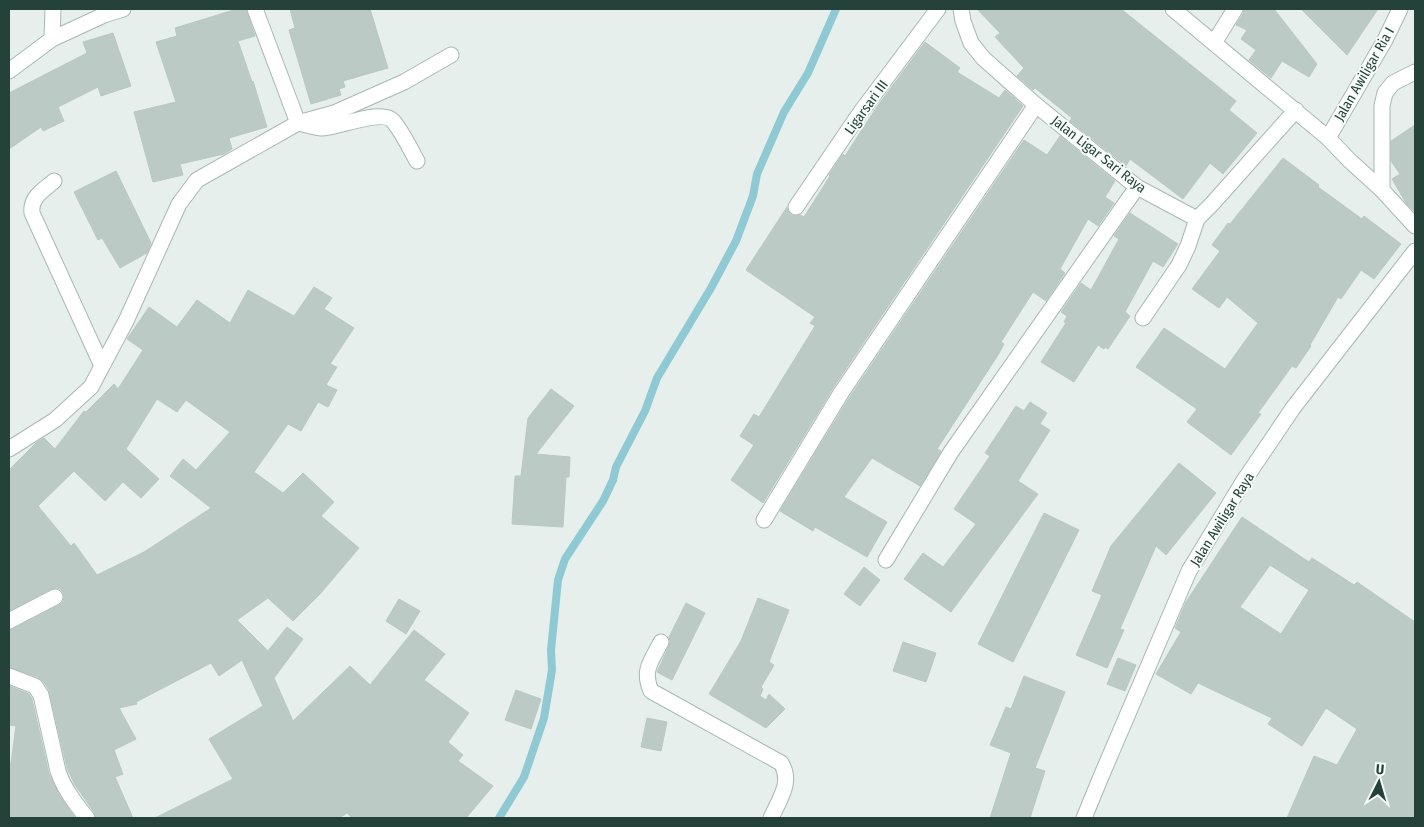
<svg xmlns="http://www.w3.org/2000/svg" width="1424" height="827" font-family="'Fira Sans Condensed',sans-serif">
  <rect width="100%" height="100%" fill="#e6efeb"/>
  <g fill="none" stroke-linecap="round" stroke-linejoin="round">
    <path stroke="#8ec9d4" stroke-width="8" d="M499,818l25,-41 20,-59 8,-48 -1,-20 7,-70 7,-21 38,-58 10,-21 3,-13 29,-56 12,-33 54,-90 25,-47 17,-45 4,-22 27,-62 24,-39 28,-64"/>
  </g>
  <g fill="#bbcac4" stroke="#b8c9c2" fill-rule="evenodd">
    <path d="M237,9h9l9,27 -17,5 14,41 1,-1 14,46 -38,11 3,11 -8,5 -44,10 3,11 -30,7 -19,-70 42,-10 -20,-60 21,-6 -2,-8z"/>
    <path d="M290,9h80l18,59 -45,13 2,6 -6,2 2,6 -30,9 -22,-74 6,-2z"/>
    <path d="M977,9h144l115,92 -7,9 28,23 -34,41 -13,-11 -27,36 -53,-40 -4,7 -56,-45 2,-3 -37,-30 -2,2 -16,-14 7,-8 -29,-31 5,-4z"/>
    <path d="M1244,9h30l43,55 -8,13 -27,-16 -11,17 -22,-18 7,-10 -15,-11 6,-9 -11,-5 7,-11z"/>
    <path d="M1301,9h77l-31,46z"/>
    <path d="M113,33l18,53 -30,10 -3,-9 -40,20 6,14 -21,10 -2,-4 -32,22v-56l78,-40 -4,-11z"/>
    <path d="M925,42l35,26 -3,4 42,26 6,-8 18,16 -190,282 -70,115 -32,-23 23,-35 -14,-9 14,-22 5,3 56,-91 -5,-3 5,-6 -69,-47 41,-63 1,4 3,4 5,1 4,-1 4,2 26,-41 -1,-1 14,-21 2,2 31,-48z"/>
    <path d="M1415,125v87l-9,-9 -14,-24 8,-5 -9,-13v-20z"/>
    <path d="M1060,136l55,45 -10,16 9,6 -16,23 -10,-7 -28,50 5,4 -19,28 -13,-9 -32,50 3,2 -6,11 -61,94 4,2 -21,35 -48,-28 -28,39 43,25 -20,35 -52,-30 -2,4 -33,-20 69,-113 175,-258 23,15z"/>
    <path d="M1283,158l36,27 -1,2 44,32 2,-3 37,28 -27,35 -13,-9 -20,29 -3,-2 -28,48 1,1 -15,22 -4,-2 -34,47 3,1 -30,41 -44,-33 10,-13 -61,-42 28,-39 61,41 33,-46 -31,-26 -8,11 -27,-19 28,-38 -8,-6 16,-22 2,1z"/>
    <path d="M116,171l35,72 -4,10 -27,15 -18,-30 -4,2 -24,-48z"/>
    <path d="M1130,213l48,31 -15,23 -10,-6 -28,51 5,4 -22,33 -3,-2 -1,2 -6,-4 -24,37 -33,-20 25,-39 -2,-1 3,-6 -6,-4 20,-29 10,7 28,-51 -5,-3z"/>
    <path d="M314,287l18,11 -8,11 30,19 -24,36 7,3 -11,18 11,5 -9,17 -10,-5 -17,29 -13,-7 -34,48 29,21 20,-20 31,29 -13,14 38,32 -39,46 -27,27 -25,-23 -31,22 31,31 19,-24 16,12 -29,39 19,43 57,-55 20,19 44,-55 31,24 -21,26 45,33 -21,29 15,13 -5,6 35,25 -27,32h-114l-5,-5 -8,5h-184l78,-39 -24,-40 54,-33 -21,-46 -23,16 -8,-13 -75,39 1,2 -18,4 17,31 -22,11 9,24 -8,3 18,41h-37l-2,-6 -19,-27 -8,-17 -18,-78 -6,-9 -5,-4 -29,-10v-37l4,-1 46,-24 4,-3 1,-5 -1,-5 -3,-3 -4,-1 -5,1 -42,22v-141l28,-28 7,-4 11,11 29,-38 2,1 28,-28 4,5 25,-39 -16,-11 22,-32 28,20 20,-27 33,23 18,-33 46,26zM157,399l20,13 9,-12 44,32 -34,38 -13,-11 -13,17 41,32 -67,44 -47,23 -23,-32 -3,3 -33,-40 36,-35 31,30 18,-19 18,16 18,-19 -33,-30z"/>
    <path d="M551,389l23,17 -38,48 34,3 -1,20h-3l-3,50 -51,-3 3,-48h6l7,-58z"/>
    <path d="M1030,402l17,11 -7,11 10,6 -32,51 20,13 -87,118 -47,-33 19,-26 20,14 33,-43 -22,-15 36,-53 -5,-3 31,-47 8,5z"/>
    <path d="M1179,463l37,30 -50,62 -10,-9 -36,83 4,1 -17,38 -31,-13 26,-60 -10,-4 19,-45z"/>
    <path d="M1044,513l35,17 -66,132 -35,-18z"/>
    <path d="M1242,517l67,45 3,-4 42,27 3,-3 58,40v196h-128l27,-62 23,9 20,-36 -31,-21 -24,38 -34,-22 4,-6 -74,-35 -7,11 -35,-20 25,-42 -6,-4 11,-26zM1270,565l39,25 -28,44 -41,-27z"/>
    <path d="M864,567l16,13 -20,26 -16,-12z"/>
    <path d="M758,598l31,12 -20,52 5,3 -13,22 2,2 -3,7 6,4 3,-6 16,15 -19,19 -57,-34 32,-53z"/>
    <path d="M399,599l21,12 -14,23 -20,-13z"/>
    <path d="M686,603l19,10 -33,67 -15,-8 12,-26 1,-5 -1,-4z"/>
    <path d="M903,642l33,11 -10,29 -33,-11z"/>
    <path d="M1118,658l18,7 -11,26 -18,-7z"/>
    <path d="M1024,676l41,16 -30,76 10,3 -15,47h-40l21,-65 -21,-8 16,-38 5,2z"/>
    <path d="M9,686l20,8 3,5 17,75 10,21 16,23h-66v-54l2,-1 5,-37 -7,-1z"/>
    <path d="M516,690l25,9 -10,30 -26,-9z"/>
    <path d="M647,718l20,4 -6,29 -20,-4z"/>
  </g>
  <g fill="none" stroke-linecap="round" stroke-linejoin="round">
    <g stroke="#a8b8b2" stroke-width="17">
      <g id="minor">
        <path d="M255,9l43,114c8,2 16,4 23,5 17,0 61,-20 72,-7 8,9 18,29 24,40"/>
        <path d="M961,9l2,12 8,22 12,15 53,47 101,82 60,32 15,-15 84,-94"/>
        <path d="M1173,9l155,129 21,22 33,30 33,36"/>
        <path d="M52,39l1,-30"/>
        <path d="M1214,43l21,-34"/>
        <path d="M9,71l43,-32 52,-24 19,-6"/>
        <path d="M1328,138l57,-98 15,-31"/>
        <path d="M54,181c-11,10 -24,16 -22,32l70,153"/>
        <path d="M1382,190v-84l3,-13 8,-10 22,-11"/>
        <path d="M796,207l64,-94 78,-104"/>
        <path d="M1143,318l36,-53 9,-19 9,-27"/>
        <path d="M9,449l46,-29 36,-33 35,-66 53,-117 18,-24 101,-57 36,-10 70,-31 47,-27"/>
        <path d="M764,520l77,-127 195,-288"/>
        <path d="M886,560l65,-108 186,-265"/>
        <path d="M9,621l46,-24"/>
        <path d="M661,642c-10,20 -19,28 -10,49l130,72c12,19 -2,37 -10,55"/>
        <path d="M9,676l26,10 6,9 17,76c6,18 17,32 29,47"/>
        <path d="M1084,818l16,-39 89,-208 54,-89 50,-74 122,-157"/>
      </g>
    </g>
    <use href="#minor" stroke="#fff" stroke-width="15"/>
  </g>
  <g text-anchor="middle" stroke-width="4" stroke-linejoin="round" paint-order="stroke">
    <g font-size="14" fill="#24423a" stroke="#f7fbf9">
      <text transform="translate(1364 74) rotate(-60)" y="5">Jalan Awiligar Ria I</text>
      <text transform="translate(866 107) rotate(-54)" y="5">Ligarsari III</text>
      <text transform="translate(1099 154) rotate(38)" y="5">Jalan Ligar Sari Raya</text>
      <text transform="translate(1222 519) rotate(-58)" y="5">Jalan Awiligar Raya</text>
    </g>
  </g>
  <rect width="1424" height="827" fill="none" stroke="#24423a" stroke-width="20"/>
  <g transform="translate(1379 782) rotate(5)" stroke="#f7fbf9" stroke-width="4" paint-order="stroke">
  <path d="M0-4L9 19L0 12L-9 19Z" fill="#24423a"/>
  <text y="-8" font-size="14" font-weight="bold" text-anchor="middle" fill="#24423a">U</text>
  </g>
</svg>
